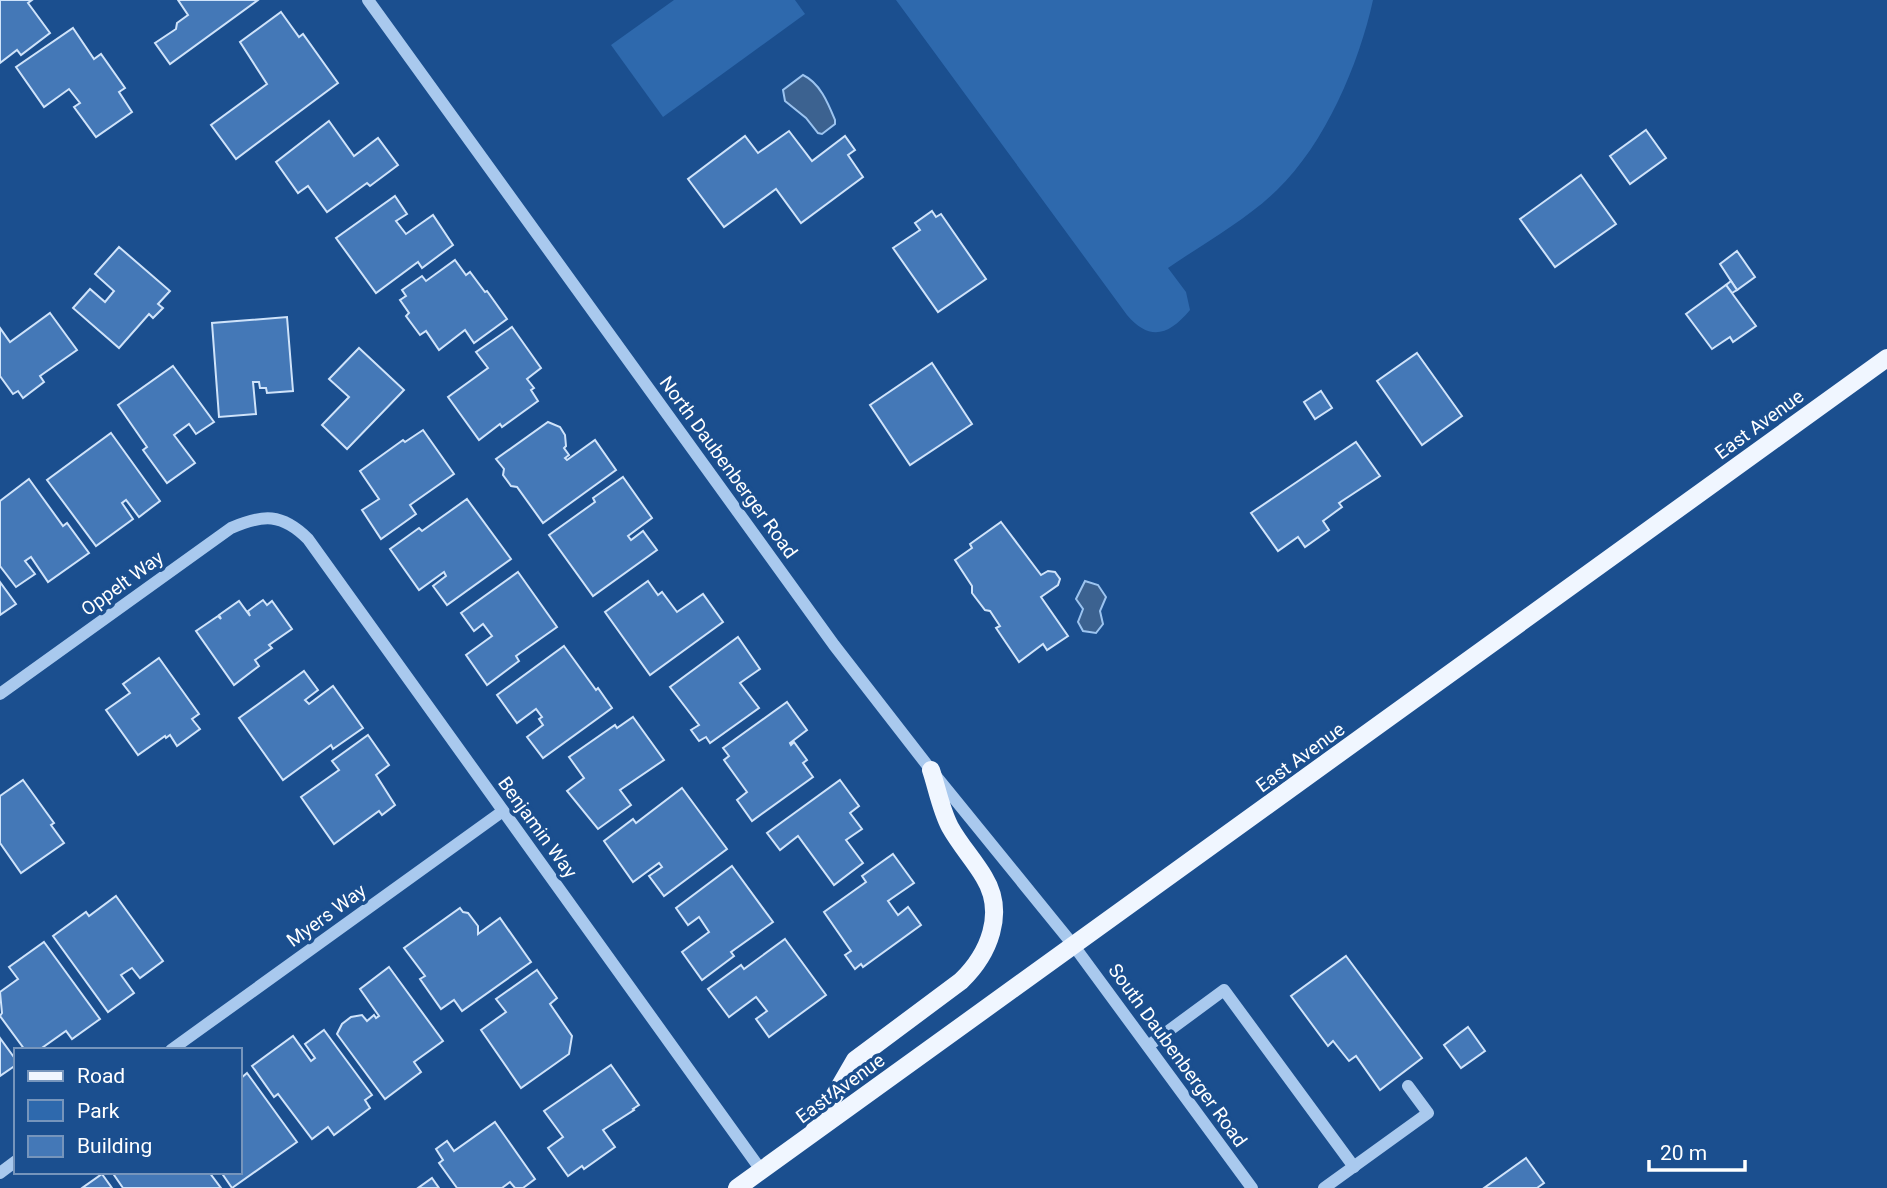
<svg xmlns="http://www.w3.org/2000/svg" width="1887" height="1188" font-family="Roboto,sans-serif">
  <rect width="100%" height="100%" fill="#1b4f8f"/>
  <g fill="#2e69ad">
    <path d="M674,0h121l10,14 -142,103 -52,-72z"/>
    <path d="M896,0h477c-14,64 -48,144 -96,190 -32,31 -73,53 -109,78l18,24 4,18c-21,25 -40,32 -63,5z"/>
  </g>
  <g fill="#3c6290" stroke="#9cc4f0" stroke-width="2">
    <path d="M803,75c17,8 25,28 32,45v4l-13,10 -4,-1 -12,-15 -21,-17 -2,-11z"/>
    <path d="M1085,581l13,4 8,12 -6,14 3,13 -7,9 -13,-2 -5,-9 5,-13 -7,-10z"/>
  </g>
  <g fill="#4478b7" stroke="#cfe3fa" stroke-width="2">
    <path d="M0,0h32l-4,3 22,30 -29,22 -4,-5 -17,13z"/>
    <path d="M178,0h80l-88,64 -15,-21 21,-14 1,-6 11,-8z"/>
    <path d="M281,12l18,25 4,-3 35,49 -102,76 -25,-34 56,-41 -27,-42z"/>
    <path d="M73,28l21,31 7,-5 24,34 -6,4 13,20 -36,25 -22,-30 6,-4 -11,-14 -25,18 -28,-40z"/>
    <path d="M329,121l25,35 24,-18 20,27 -28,21 -3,-3 -40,29 -19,-26 -10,7 -22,-31z"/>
    <path d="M1646,130l20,28 -36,26 -20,-28z"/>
    <path d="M789,131l23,30 33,-25 10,14 -7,5 15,22 -62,46 -25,-34 -52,38 -36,-48 57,-43 13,17z"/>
    <path d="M1581,175l35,49 -61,43 -35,-48z"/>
    <path d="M395,196l12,18 -11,7 10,13 27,-19 20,30 -31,23 -4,-6 -42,31 -40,-55z"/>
    <path d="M932,211l4,6 5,-3 45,65 -48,33 -45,-64 27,-18 -5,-7z"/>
    <path d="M119,247l51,44 -12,13 5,4 -10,10 -4,-4 -30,34 -46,-40 17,-19 15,13 9,-11 -19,-17z"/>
    <path d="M1737,251l18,26 -18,13 -17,-26z"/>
    <path d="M455,260l11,15 4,-3 15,20 2,-1 20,28 -33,24 -9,-13 -26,20 -13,-19 -6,4 -14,-19 3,-3 -9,-13 6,-4 -4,-6 20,-14 4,5z"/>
    <path d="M1731,281l6,9 -5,3 -6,-8z"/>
    <path d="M1726,285l30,41 -23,16 -3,-5 -18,12 -26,-35z"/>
    <path d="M50,313l27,37 -37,26 4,6 -21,16 -5,-7 -5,3 -13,-18v-48l10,14z"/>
    <path d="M287,317l6,74 -26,2 -1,-5h-6l-1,-6h-6l3,32 -37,3 -7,-94z"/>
    <path d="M512,327l29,41 -14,11 7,9 -3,2 7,11 -36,26 -2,-3 -21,16 -31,-43 40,-29 -12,-16z"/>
    <path d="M359,348l45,42 -57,59 -25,-24 27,-28 -20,-18z"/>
    <path d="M1417,353l45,63 -40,29 -45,-64z"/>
    <path d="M932,363l40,61 -62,41 -40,-60z"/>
    <path d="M173,366l41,56 -18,12 -7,-10 -15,11 21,28 -28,20 -24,-33 4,-3 -29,-42z"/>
    <path d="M1321,391l11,17 -17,11 -11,-17z"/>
    <path d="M548,422l12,5 5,8 1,11 -2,2 5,7 -4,3 2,2 28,-20 21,30 -73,53 -26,-36 -6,-1 -8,-11 1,-6 -8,-10z"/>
    <path d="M423,430l31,44 -44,31 6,9 -35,25 -19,-29 17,-11 -19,-28 43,-31 2,2z"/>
    <path d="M111,433l49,68 -21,16 -13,-17 -4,3 11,16 -37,27 -49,-66z"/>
    <path d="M1356,442l24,34 -41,27 3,4 -19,14 6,9 -24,17 -7,-10 -20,14 -27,-38z"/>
    <path d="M623,477l29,41 -24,18 3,4 12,-9 14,19 -64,46 -44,-61 46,-33 -2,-4z"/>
    <path d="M29,479l34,47 4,-3 22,30 -41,29 -17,-25 -6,4 10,13 -19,13 -16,-21v-65z"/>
    <path d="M467,499l44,60 -64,46 -14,-19 13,-10 -2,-4 -25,18 -29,-41 29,-21 3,3z"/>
    <path d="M1001,522l40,53 7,-4 7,1 5,7 -2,6 -17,12 27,39 -21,14 -4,-6 -24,18 -23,-34 4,-2 -10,-15 -5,-1 -13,-17v-7l-17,-26 17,-12 -2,-4z"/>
    <path d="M518,572l39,55 -41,29 3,5 -32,24 -21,-30 26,-19 -9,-12 -9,7 -13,-18z"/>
    <path d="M648,581l10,14 4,-3 15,20 26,-18 20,28 -73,53 -45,-63z"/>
    <path d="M0,582l16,22 -16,11z"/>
    <path d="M263,600l4,5 5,-4 20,28 -23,16 3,3 -17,12 4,6 -25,19 -38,-54 22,-15 3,3 -2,-4 20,-14 11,15 -2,-5z"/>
    <path d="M738,637l22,32 -20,14 19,25 -49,35 -4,-6 -7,4 -8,-11 8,-5 -29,-38z"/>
    <path d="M564,646l32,44 2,-2 14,20 -69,50 -16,-21 16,-12 -4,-6 3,-2 -6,-8 -19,14 -20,-28z"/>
    <path d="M159,658l40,56 -7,5 8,10 -23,17 -7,-11 -4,3 -1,-2 -27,19 -32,-45 24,-17 -7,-9z"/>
    <path d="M304,671l14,19 -13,10 4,4 24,-18 30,42 -30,21 -2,-4 -48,35 -44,-62z"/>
    <path d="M787,702l20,28 -17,13 1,2 3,-3 13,18 -4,3 10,14 -61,44 -15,-21 10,-8 -23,-32 5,-4 -6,-8z"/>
    <path d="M633,717l31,43 -44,30 11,15 -33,24 -31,-38 17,-13 -15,-21 46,-32 2,3z"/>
    <path d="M368,735l21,30 -13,10 19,30 -13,10 -3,-4 -45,33 -33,-47 38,-27 -7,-9z"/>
    <path d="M23,780l31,43 -3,2 13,18 -43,30 -21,-30v-47z"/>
    <path d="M840,780l19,26 -9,7 12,16 -16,11 17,23 -29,22 -36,-49 -18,14 -13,-17z"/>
    <path d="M682,788l45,61 -63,47 -15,-20 13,-9 -3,-4 -26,19 -29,-41 29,-22 3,4z"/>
    <path d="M893,854l21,29 -26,18 10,14 10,-8 13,18 -58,42 -2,-3 -6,5 -10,-14 6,-4 -27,-39 42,-30 -4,-6z"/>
    <path d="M732,866l41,56 -42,30 3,4 -32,24 -20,-28 27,-20 -10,-15 -11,8 -12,-17z"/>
    <path d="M116,896l47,65 -23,17 -8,-10 -11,7 13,18 -26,19 -55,-76 33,-24 3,4z"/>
    <path d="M460,908l3,4 5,1 10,13v8l22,-16 31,44 -69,49 -8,-11 -13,9 -21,-30 5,-3 -21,-28z"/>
    <path d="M785,939l41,56 -57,42 -13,-18 11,-8 -11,-14 -27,20 -21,-28 33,-24 3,4z"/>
    <path d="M44,942l56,77 -28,20 -6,-8 -27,19h-14l-25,-34 2,-3 -2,-21 18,-13 -9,-12z"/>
    <path d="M1346,956l76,102 -42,32 -24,-34 -7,5 -16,-20 -5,5 -37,-50z"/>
    <path d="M389,967l54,74 -29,21 7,10 -36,27 -48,-65 5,-10 9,-7 11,-2 5,6 7,-6 2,3 3,-2 -19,-27z"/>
    <path d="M537,970l20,28 -7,6 22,32 -3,18 -48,34 -40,-58 25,-18 -10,-13z"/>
    <path d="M1468,1027l17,24 -24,17 -17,-23z"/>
    <path d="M324,1030l48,65 -7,5 5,8 -36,27 -6,-8 -16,12 -34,-45 -4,3 -22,-31 41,-30 18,25 4,-3 -10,-14z"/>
    <path d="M0,1038l16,22v5l-16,11z"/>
    <path d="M611,1065l28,40 -6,4 1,1 -31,20 12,17 -31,22 -2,-3 -14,10 -20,-28 15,-11 -19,-26z"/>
    <path d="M247,1073l50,69 -65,46 -11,-16h19v-93z"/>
    <path d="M495,1122l40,57 -12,9h-8l-5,-6 -8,6h-45l-18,-25 4,-3 -7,-11 11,-8 7,10z"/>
    <path d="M1526,1158l18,25 -7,5h-53z"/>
    <path d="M112,1172h97l12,16h-98z"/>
    <path d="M102,1174l10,14h-30z"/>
    <path d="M432,1178l7,10h-21z"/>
  </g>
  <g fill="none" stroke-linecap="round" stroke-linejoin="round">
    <g stroke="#a9c9ee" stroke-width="12">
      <path d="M368,0l466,645 97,125 143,176 178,242"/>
      <path d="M0,694l231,-166c32,-14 51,-15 77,11l453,631"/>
      <path d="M1148,1046l76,-56 130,177"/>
      <path d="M171,1050l332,-239"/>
      <path d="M0,1173l16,-12"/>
      <path d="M1324,1188l104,-75 -20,-27"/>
    </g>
    <g stroke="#f0f6ff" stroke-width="18">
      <path d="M815,1129l40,-69 106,-79c28,-27 45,-68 23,-104 -10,-17 -24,-32 -34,-50 -9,-17 -13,-39 -19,-57"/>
      <path d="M737,1188l1150,-830"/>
    </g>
  </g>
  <g text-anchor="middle" stroke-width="7" stroke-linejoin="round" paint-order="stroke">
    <g font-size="19" fill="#fff" stroke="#1b4f8f">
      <text transform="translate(1759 424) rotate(-36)" y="7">East Avenue</text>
      <text transform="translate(729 467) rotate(54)" y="7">North Daubenberger Road</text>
      <text transform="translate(122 583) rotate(-36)" y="7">Oppelt Way</text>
      <text transform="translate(1300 757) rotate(-36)" y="7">East Avenue</text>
      <text transform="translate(538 827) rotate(54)" y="7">Benjamin Way</text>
      <text transform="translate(326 915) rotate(-36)" y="7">Myers Way</text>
      <text transform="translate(1178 1055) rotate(54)" y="7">South Daubenberger Road</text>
      <text transform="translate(840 1088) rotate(-36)" y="7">East Avenue</text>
    </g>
  </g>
  <rect x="14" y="1048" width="228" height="126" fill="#1b4f8f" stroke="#7695bc" stroke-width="2"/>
  <rect x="28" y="1071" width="35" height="10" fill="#f0f6ff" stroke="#7695bc" stroke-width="2"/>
  <text x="77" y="1083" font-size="21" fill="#ffffff">Road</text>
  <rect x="28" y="1100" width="35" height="21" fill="#2e69ad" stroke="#7695bc" stroke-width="2"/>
  <text x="77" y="1118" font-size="21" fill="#ffffff">Park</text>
  <rect x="28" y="1136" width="35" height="21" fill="#4478b7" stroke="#7695bc" stroke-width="2"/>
  <text x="77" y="1153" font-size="21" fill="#ffffff">Building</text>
  <path d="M1649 1160v10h96v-10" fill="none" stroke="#ffffff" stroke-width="3.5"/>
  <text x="1660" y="1160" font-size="21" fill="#ffffff" stroke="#1b4f8f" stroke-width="5" paint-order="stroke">20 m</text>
</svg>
